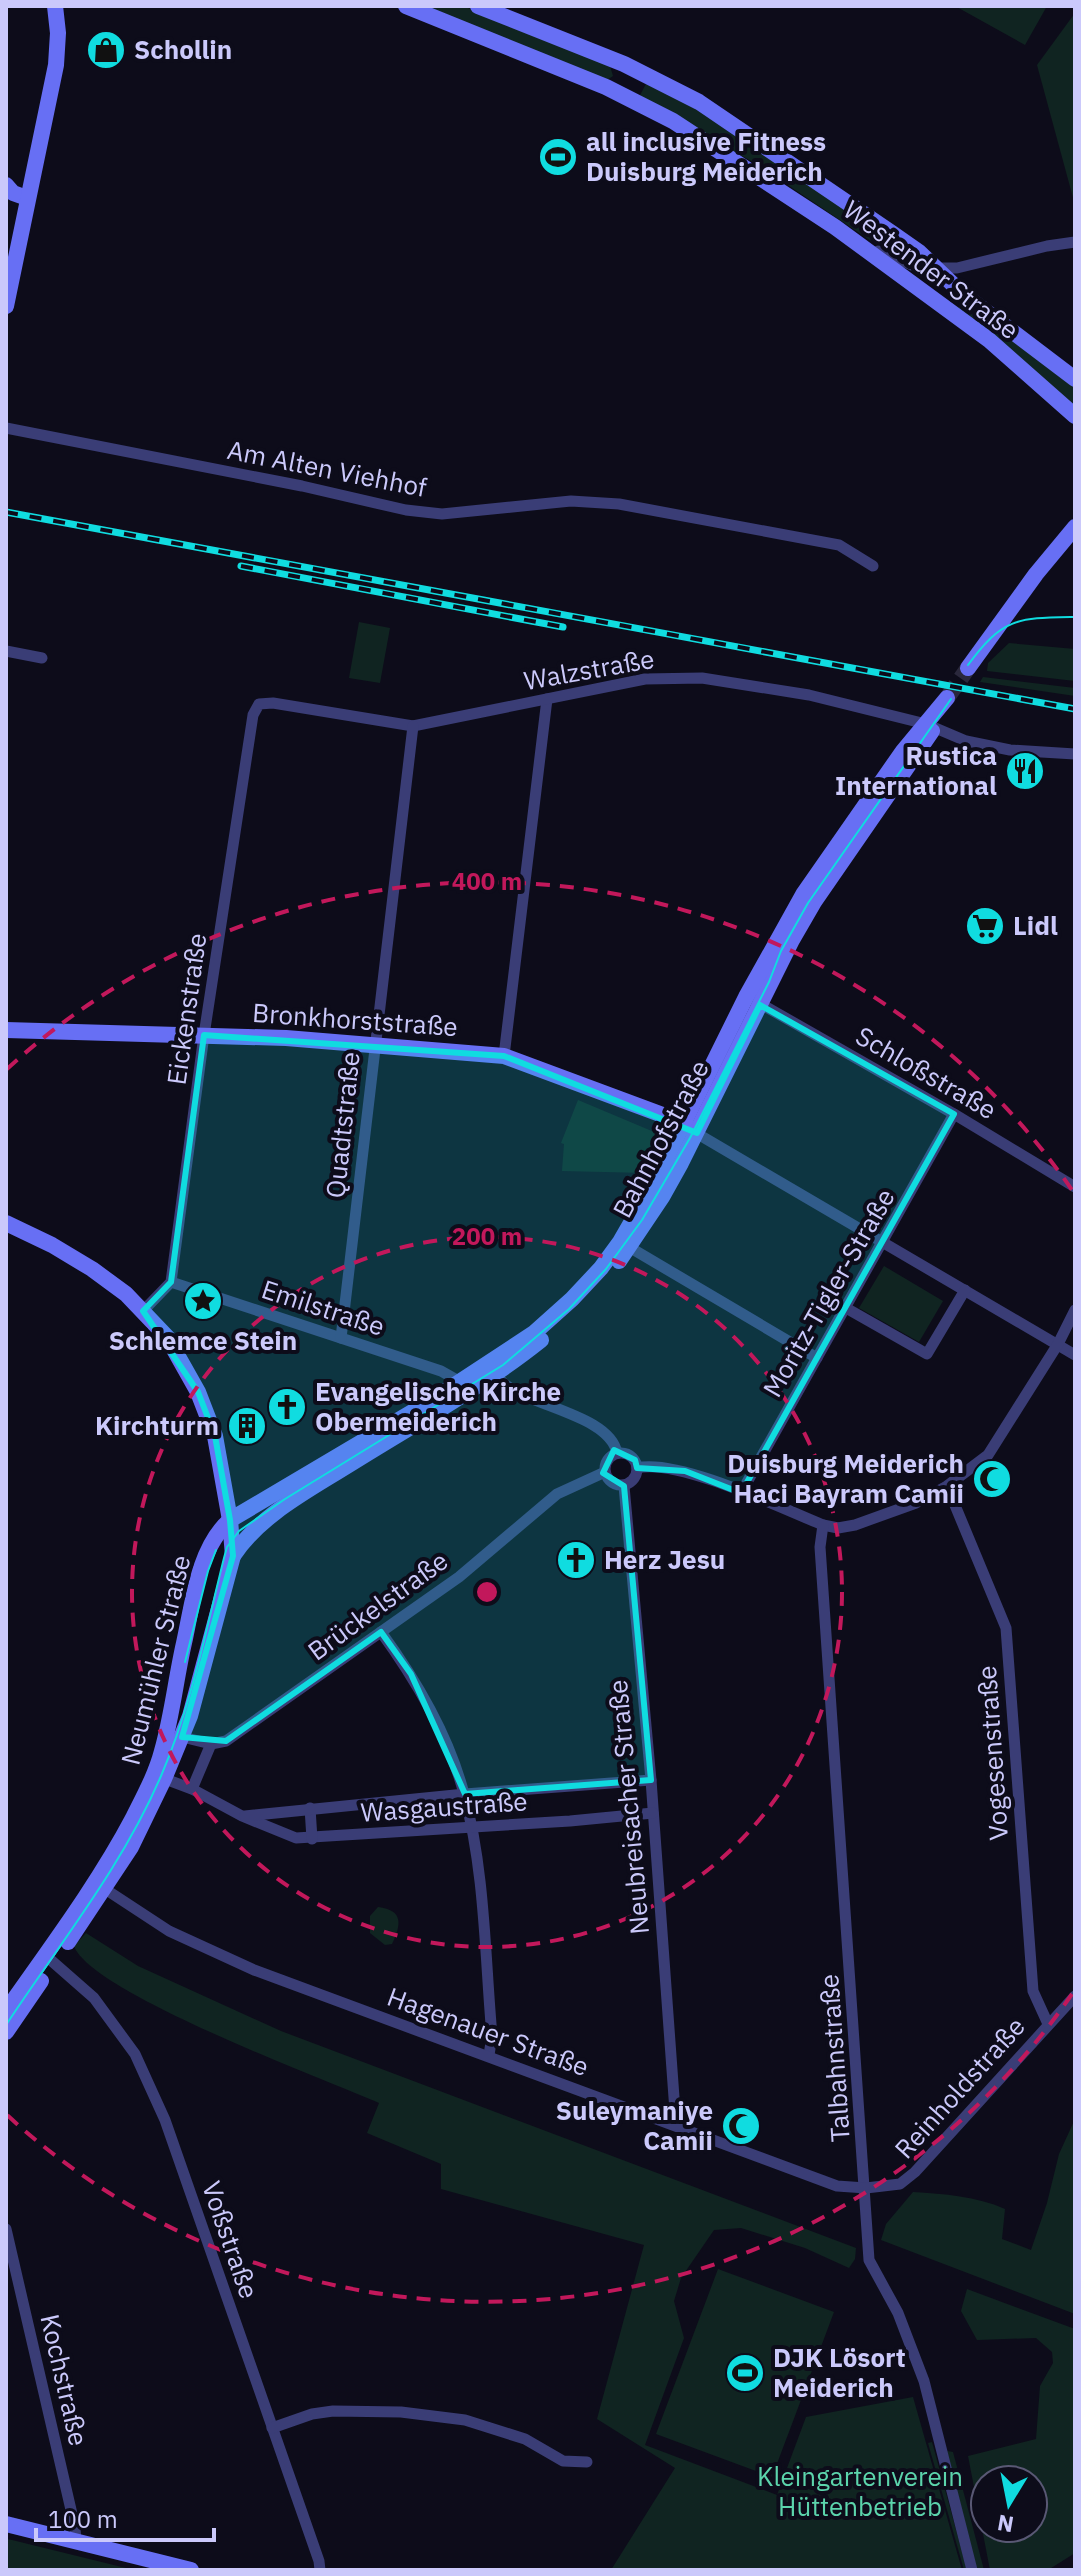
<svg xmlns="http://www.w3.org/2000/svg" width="1081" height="2576" font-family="'IBM Plex Sans',sans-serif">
  <rect width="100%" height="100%" fill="#0d0c1a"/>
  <g fill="#102421" fill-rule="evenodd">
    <path d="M422,6h41l147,60 3,10 -6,4z"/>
    <path d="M955,6h92l-22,39z"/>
    <path d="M1075,13v192l-38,-140z"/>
    <path d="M648,80l66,39 184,127 -2,6 -7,1 -134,-90 -117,-64z"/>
    <path d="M963,301l112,86v20l-119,-96z"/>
    <path d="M359,622l31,6 -10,55 -31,-5z"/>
    <path d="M1009,643l66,6v32l-88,-10 1,-8z"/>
    <path d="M983,677l92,11v8l-95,-14z"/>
    <path d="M578,1100l88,37 -19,36 -85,-2 2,-27 -3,-1z"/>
    <path d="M884,1266l59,35 -24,41 -60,-34z"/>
    <path d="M378,1907c26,3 23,18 14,37l-7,1 -15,-12v-17z"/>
    <path d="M86,1933l52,33 143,65 575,217 -1,11 -6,9 -44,-20 -64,-20 -27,2 -33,48 -7,23 10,37 -39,107 132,50 29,-78 107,-20 49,173h-351l64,-102 -78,-49 47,-174 -203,-56v-25l-74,-31 12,-30c-53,-23 -289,-111 -305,-157z"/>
    <path d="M1075,2119v195l-194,-74 5,-16 27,-32c31,2 63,4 92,17l-3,30 29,11 16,-47 12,-49z"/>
    <path d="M718,2269l116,43 -62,165 -116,-43z"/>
    <path d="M967,2289l108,40v224l-27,17h-58l-22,-114 68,-17 4,-53 13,-23 -1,-11 -16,-14 -59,2 -16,-29zM1033,2480v48h-48v-48z"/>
    <path d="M932,2442l35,128h-3l-36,-127z"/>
    <path d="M947,2451l6,1 31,118h-7z"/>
    <path d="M6,2539l6,1 122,30h-128z"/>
  </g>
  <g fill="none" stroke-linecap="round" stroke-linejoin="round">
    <path stroke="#2a283c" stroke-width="16" stroke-dasharray="16 8" stroke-linecap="butt" d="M947,698l21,-30"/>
    <g stroke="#3a3d76" stroke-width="11">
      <path d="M878,251l41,17h38l90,-22 28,-4"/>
      <path d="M6,428l296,58 104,24 36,4 129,-13 48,3 220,41 34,21"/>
      <path d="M6,651l36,7"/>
      <path d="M754,1000l200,114 121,73"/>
      <path d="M504,1056l43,-357"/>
      <path d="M691,1130l384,225"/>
      <path d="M624,1244l193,114"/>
      <path d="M171,1282l270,89 16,9 5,8"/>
      <path d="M846,1308l81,46 38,-64"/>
      <path d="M143,1311l28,-29 33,-247 49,-320 6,-11 14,-1 140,23 232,-47 57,-1 107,17 117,29 40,17 44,9 65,4"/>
      <path d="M341,1338l72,-612"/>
      <path d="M493,1370c4,5 7,11 13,15 28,22 104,31 111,68"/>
      <circle cx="621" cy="1469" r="16"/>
      <path d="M637,1468c41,-10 144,40 186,57l15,3 17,-3 61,-22 31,-17 41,-31 70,-111 17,-34"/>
      <path d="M624,1486l27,294 25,345"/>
      <path d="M947,1486l59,142 27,363 15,33"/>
      <path d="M741,1493l213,-379"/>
      <path d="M823,1525l-3,22 49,713 29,53 26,68 48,189"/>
      <path d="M381,1632c35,48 68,104 83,162 21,76 21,164 28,242l-3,19"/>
      <path d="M178,1736l33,8 15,-3 233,-164 98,-83 48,-22"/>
      <path d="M160,1777l32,12 50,27 54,22 274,-17 83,-8"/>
      <path d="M192,1789l19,-45"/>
      <path d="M310,1808l2,31"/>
      <path d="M245,1816l220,-22 186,-14"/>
      <path d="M105,1889l64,42 85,39 583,216 29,2 34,-4 15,-12 160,-176"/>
      <path d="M45,1955l49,43 41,56 30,66 154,441 1,9"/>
      <path d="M6,2229l69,298 1,15"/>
      <path d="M272,2428l40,-14 21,-3 68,1 64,8 60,19 38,22 24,1"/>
    </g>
    <g stroke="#676ff4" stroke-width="16">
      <path d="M406,6l200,81 67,34 162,106 154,113 86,76"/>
      <path d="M478,6l146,58 75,38 193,131 27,19 44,42 112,85"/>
      <path d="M6,185l7,8 14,5"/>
      <path d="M6,306l50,-241 2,-32 -3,-27"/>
      <path d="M968,668l68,-94 39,-47"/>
      <path d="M6,1030l280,8 218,18 156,58 30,15"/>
      <path d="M6,1223l46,22 40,24 34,25 41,43 31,55 17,44 15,84 3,36 -43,160 -26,63 -33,68 -63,95"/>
      <path d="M619,1261l43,-64 19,-34 111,-223 22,-38 118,-171"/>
      <path d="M233,1556c26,-40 74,-65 114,-90 65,-41 134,-78 194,-126"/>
      <path d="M6,2011c44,-63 91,-125 127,-193 11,-22 23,-44 29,-67 10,-35 14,-73 22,-108 9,-40 14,-95 46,-123l196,-116 108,-71 38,-34 29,-31 19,-26 34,-59 92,-186 58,-104 99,-142 44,-53"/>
      <path d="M6,2032l35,-51"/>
      <path d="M6,2524l185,46"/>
    </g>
    <g stroke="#10dce0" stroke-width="2">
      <path d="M968,665c35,-48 50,-47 107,-48"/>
      <path d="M185,1662l23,-91 8,-21"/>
      <path d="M6,2025c54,-82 116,-158 155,-249 30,-69 45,-146 63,-218l3,-11 12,-16 46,-32 218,-134 66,-56 37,-40 36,-49 48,-82 79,-156 12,-31 27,-48 143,-204"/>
    </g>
    <g stroke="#10dce0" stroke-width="7">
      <g id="rail">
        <path d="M6,512l1069,197"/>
        <path d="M241,566l322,61"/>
      </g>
    </g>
    <use href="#rail" stroke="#0d0c1a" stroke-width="4" stroke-dasharray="12" stroke-linecap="butt"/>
  </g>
  <path fill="#10dce0" fill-opacity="0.2" stroke="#10dce0" stroke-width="6" stroke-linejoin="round" d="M760,1005l194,109 -213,379 -56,-22 -48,-3 -2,-8 -21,-10 -11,23 21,13 27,294 -186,14 -54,-120 -30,-42 -155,109 -44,-4 51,-181 -3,-36 -15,-84 -17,-44 -55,-81 28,-29 33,-247 300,21 193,77z"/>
  <g fill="none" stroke="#c2185b" stroke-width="4" stroke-dasharray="14 10">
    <circle cx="487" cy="1592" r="355"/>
    <path d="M1072 1994A710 710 0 0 1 7 2115M7 1069A710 710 0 0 1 1072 1190"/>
  </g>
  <defs>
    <g id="shop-disc" transform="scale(2)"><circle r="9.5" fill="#10dce0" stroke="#0d0c1a"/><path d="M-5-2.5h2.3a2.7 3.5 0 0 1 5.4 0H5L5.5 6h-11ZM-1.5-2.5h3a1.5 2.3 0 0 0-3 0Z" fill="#111"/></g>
    <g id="stadium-disc" transform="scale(2)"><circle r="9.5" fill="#10dce0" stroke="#0d0c1a"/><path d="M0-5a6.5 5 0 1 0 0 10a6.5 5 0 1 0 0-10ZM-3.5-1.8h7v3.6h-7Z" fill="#111"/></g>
    <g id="restaurant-disc" transform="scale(2)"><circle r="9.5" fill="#10dce0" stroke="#0d0c1a"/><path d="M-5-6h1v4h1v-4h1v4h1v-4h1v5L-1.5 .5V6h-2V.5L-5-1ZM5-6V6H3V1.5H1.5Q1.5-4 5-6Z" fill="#111"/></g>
    <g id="supermarket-disc" transform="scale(2)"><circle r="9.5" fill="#10dce0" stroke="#0d0c1a"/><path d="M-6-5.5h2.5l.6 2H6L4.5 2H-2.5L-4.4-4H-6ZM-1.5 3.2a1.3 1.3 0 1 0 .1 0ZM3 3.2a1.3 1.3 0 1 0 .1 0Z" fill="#111"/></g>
    <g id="sight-disc" transform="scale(2)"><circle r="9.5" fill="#10dce0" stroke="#0d0c1a"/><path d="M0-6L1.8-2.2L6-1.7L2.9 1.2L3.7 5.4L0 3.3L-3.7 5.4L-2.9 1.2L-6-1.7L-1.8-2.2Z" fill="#111"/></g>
    <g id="church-disc" transform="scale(2)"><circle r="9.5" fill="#10dce0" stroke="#0d0c1a"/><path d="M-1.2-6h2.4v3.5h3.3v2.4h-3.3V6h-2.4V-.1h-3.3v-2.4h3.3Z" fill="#111"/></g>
    <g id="building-disc" transform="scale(2)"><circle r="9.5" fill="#10dce0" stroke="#0d0c1a"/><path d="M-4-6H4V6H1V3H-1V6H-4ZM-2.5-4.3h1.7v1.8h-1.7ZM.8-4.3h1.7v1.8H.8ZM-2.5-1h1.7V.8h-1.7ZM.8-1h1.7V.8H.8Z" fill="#111"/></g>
    <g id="mosque-disc" transform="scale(2)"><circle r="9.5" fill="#10dce0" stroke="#0d0c1a"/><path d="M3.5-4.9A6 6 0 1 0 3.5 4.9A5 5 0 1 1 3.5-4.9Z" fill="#111"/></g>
  </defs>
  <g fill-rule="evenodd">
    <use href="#shop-disc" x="106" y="50"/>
    <use href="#stadium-disc" x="558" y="157"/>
    <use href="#restaurant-disc" x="1025" y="771"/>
    <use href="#supermarket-disc" x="985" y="926"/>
    <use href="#sight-disc" x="203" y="1301"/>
    <use href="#church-disc" x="287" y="1407"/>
    <use href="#building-disc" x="247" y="1426"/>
    <use href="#mosque-disc" x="992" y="1479"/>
    <use href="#church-disc" x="576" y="1560"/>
    <use href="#mosque-disc" x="741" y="2126"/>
    <use href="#stadium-disc" x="745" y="2373"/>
  </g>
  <g text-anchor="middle" stroke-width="8" stroke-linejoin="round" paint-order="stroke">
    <g font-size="26" font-weight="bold" fill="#cbc9fb" stroke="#0d0c1a" text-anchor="start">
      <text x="134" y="59">Schollin</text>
      <text x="586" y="151">all inclusive Fitness<tspan x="586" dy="30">Duisburg Meiderich</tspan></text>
      <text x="997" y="765" text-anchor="end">Rustica<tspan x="997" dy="30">International</tspan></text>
      <text x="1013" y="935">Lidl</text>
      <text x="203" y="1350" text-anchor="middle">Schlemce Stein</text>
      <text x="315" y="1401">Evangelische Kirche<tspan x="315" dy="30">Obermeiderich</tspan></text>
      <text x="219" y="1435" text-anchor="end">Kirchturm</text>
      <text x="964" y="1473" text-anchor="end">Duisburg Meiderich<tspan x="964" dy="30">Haci Bayram Camii</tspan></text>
      <text x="604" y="1569">Herz Jesu</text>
      <text x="713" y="2120" text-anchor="end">Suleymaniye<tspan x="713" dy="30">Camii</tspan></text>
      <text x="773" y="2367">DJK Lösort<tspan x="773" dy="30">Meiderich</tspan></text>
    </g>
    <g font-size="26" fill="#cbc9fb" stroke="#0d0c1a">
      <text transform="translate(931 270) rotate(37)" y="9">Westender Straße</text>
      <text transform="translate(327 469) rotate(11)" y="9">Am Alten Viehhof</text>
      <text transform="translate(589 670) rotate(-10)" y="9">Walzstraße</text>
      <text transform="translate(187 1009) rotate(-82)" y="9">Eickenstraße</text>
      <text transform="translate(355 1020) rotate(4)" y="9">Bronkhorststraße</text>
      <text transform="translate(926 1073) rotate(30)" y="9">Schloßstraße</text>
      <text transform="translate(343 1125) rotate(-84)" y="9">Quadtstraße</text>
      <text transform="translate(661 1139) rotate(-62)" y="9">Bahnhofstraße</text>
      <text transform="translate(829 1293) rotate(-60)" y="9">Moritz-Tigler-Straße</text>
      <text transform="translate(323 1308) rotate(18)" y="9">Emilstraße</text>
      <text transform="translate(378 1606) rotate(-36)" y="9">Brückelstraße</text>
      <text transform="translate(156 1660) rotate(-76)" y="9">Neumühler Straße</text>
      <text transform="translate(993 1753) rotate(-94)" y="9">Vogesenstraße</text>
      <text transform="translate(444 1807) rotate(-4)" y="9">Wasgaustraße</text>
      <text transform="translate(629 1807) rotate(-95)" y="9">Neubreisacher Straße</text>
      <text transform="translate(488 2032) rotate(20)" y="9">Hagenauer Straße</text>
      <text transform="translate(835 2058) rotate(-94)" y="9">Talbahnstraße</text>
      <text transform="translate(960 2088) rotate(-48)" y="9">Reinholdstraße</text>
      <text transform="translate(230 2240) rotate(71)" y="9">Voßstraße</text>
      <text transform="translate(64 2380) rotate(77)" y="9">Kochstraße</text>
    </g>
    <g font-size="26" fill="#5cd4ac" stroke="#0d0c1a">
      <text x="860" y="2486">Kleingartenverein<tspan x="860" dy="30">Hüttenbetrieb</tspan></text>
    </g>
  </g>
  <circle cx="487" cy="1592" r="12" fill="#c2185b" stroke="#0d0c1a" stroke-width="4"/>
  <g font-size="24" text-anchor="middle" font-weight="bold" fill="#c2185b" stroke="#0d0c1a" stroke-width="8" stroke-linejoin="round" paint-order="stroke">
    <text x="487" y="890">400 m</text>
    <text x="487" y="1245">200 m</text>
  </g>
  <rect width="1081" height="2576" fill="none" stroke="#cbc9fb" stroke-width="16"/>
  <g transform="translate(1009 2504) rotate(190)"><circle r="38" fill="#0d0c1a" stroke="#595874" stroke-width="2"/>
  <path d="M0-6L14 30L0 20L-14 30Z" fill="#10dce0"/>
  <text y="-12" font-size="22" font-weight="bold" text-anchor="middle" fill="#cbc9fb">N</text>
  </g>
  <path d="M36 2528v12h178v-12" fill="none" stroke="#cbc9fb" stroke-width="4"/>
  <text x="48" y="2528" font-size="24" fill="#cbc9fb" stroke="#0d0c1a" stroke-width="6" paint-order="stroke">100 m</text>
</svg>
